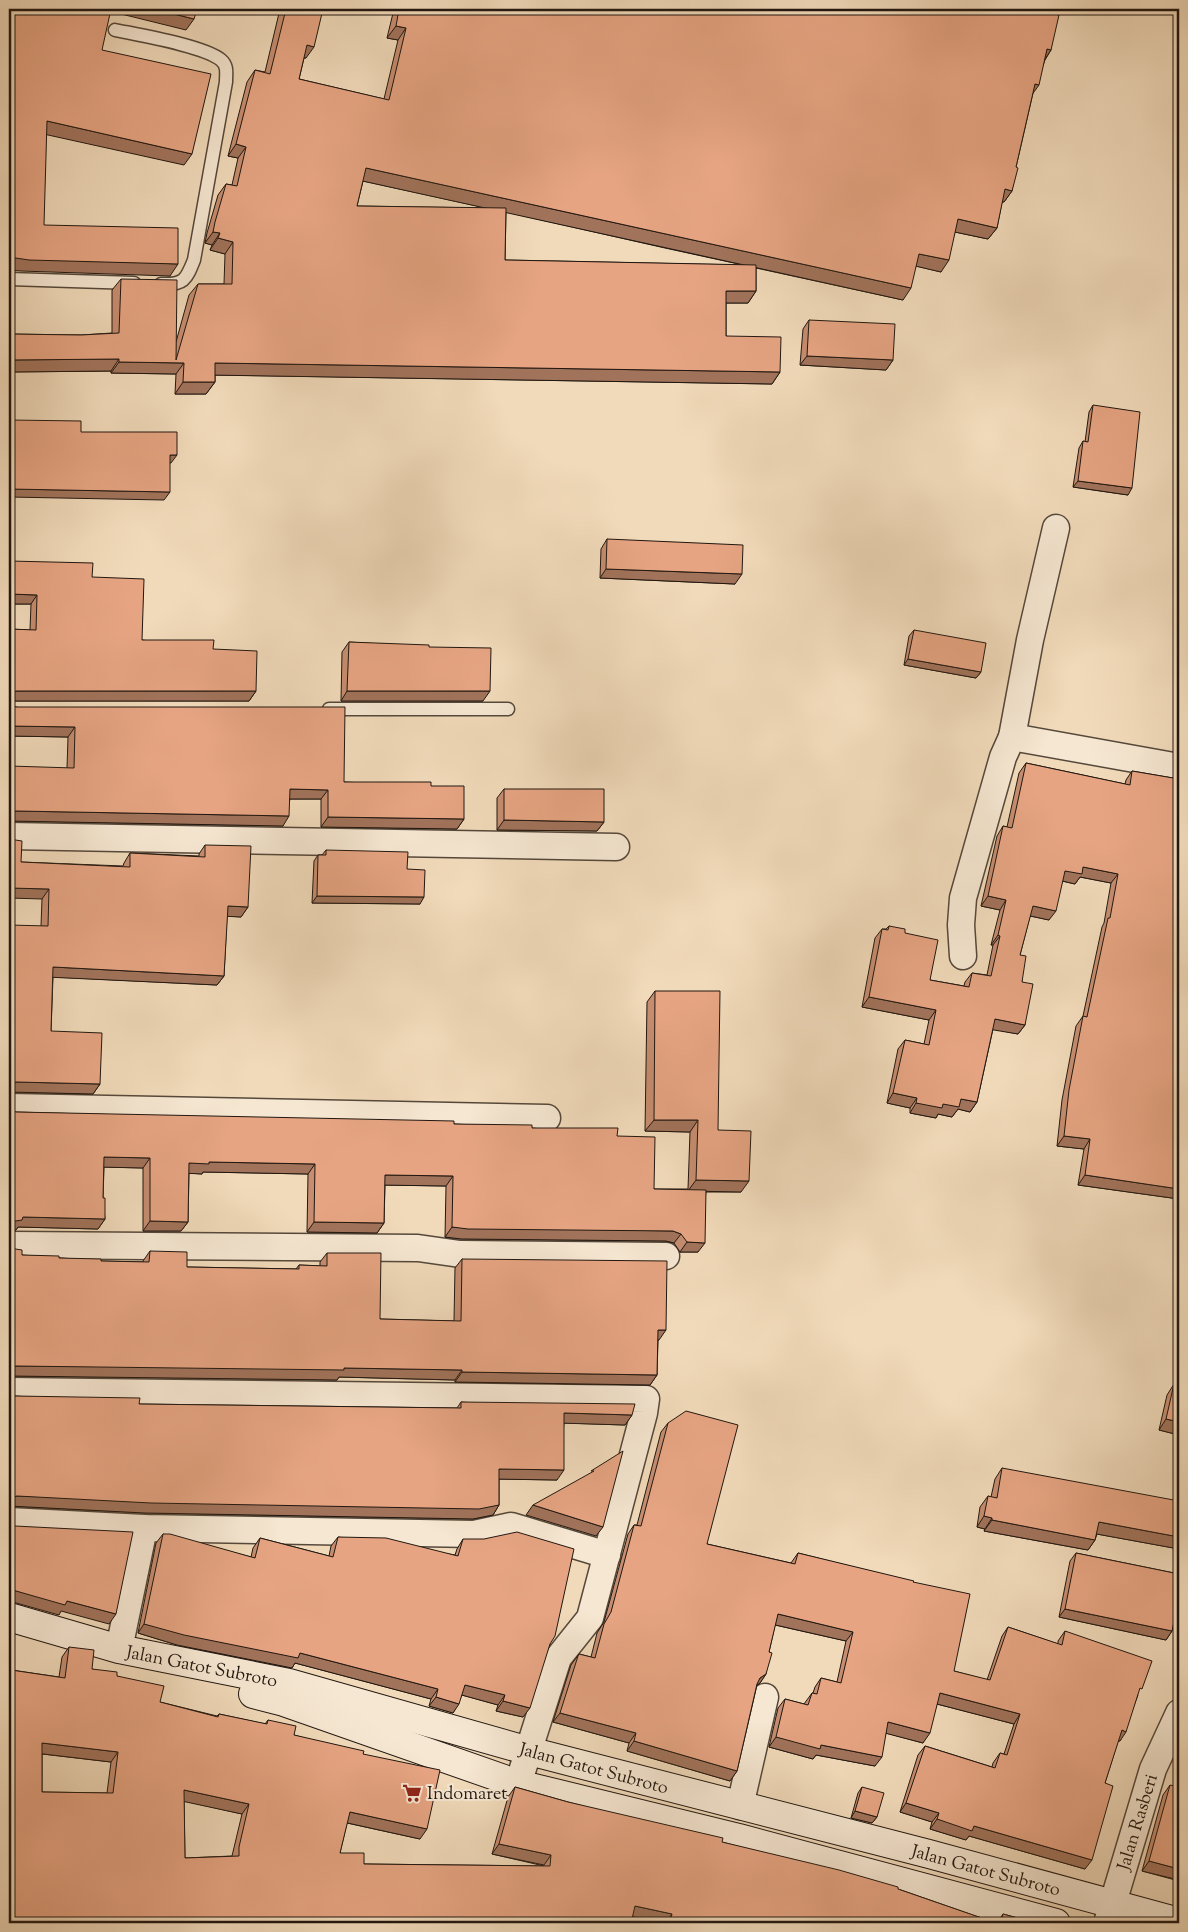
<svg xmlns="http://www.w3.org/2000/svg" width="1188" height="1932" font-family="'Sorts Mill Goudy',serif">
  <rect width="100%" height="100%" fill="#f1daba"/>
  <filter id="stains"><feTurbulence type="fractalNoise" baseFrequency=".004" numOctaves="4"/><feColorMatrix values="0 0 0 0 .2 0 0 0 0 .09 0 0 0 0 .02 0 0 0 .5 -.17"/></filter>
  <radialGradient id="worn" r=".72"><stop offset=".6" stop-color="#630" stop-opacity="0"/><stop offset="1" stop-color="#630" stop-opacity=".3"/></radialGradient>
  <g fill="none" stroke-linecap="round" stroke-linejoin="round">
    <g stroke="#55483a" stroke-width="15">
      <g id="lane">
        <path d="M115,30c24,5 89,16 106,30 7,6 5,13 5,22l-32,178c-8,20 -10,25 -33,24"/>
        <path d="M9,279l125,4"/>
        <path d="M329,709h179"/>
      </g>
    </g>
    <g stroke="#55483a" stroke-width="29">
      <g id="street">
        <path d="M1012,737l18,-97 26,-112"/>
        <path d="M9,836l607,11"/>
        <path d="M963,956l-2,-31 2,-27 40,-141 9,-20 167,30"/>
        <path d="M9,1107l538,11"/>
        <path d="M9,1245l409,3 42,6 206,2"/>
        <path d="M9,1391l637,8 -2,14 -54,205 -32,40 -40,126"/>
        <path d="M9,1521l135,7 330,6 37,-8 96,29"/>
        <path d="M119,1649l25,-121"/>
        <path d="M740,1806l25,-109"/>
        <path d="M1107,1923l46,-154 26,-56"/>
      </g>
    </g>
    <g stroke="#211710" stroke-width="30">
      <g id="secondary">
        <path d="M9,1617l110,32 170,34 240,68 400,103 250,68"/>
        <path d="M253,1694l31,8 234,82 221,54 317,85"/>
      </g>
    </g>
    <use href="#lane" stroke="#f6e7d2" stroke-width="12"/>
    <use href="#street" stroke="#f6e7d2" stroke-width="26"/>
    <use href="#secondary" stroke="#f6e7d2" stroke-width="28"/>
  </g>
  <g fill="#c68d70" stroke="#211710" fill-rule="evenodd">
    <path d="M280,9h43l-17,49h-2l-5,21 85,20 14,-59 -11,-2 7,-29h635l22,41 -6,10 -12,33 -17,74 -4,24 -8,11h-2l-5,26 -9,11 -33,-7 -14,40 -25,-6 -13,34 -147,-32v23l-8,12h-22v33l54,36 -8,12 -557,-9v7l-9,12h-31l1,-20 -65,-1v-2l-102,1v-38l72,1 31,-2v-43l9,-11 55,63 13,-47 9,-11h26l1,-30 -15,-4 2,-5 -7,-2 2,-10 11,-38 8,-11 6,1 6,-27 -10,-2 19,-74 8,-12 10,2zM363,181l123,27 -129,-2zM506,212l159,36 78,17 -238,-5z"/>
    <path d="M809,320l84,40 -7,10 -86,-5 3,-36z"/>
    <path d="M1093,405l35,90 -55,-8 6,-39 4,-7 2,1 4,-30z"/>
    <path d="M607,539l128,45 -135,-6 1,-29z"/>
    <path d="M9,561l83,16 50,63 71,9 43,42 -7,10h-240v3l7,3 328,75 87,4 33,33 -7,10 -136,-2v-28h-31l-7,27 -274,-5 58,-53 1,-31 -59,-1v-107l21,1 1,-26h-22z"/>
    <path d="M914,630l67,42 -5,6 -72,-13 5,-29z"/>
    <path d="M349,642l80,5 54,54h-142l1,-49z"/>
    <path d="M1026,763l99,21 1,-4 6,-9 47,8v420l-101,-14 6,-36 -27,-3 5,-46 14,-74 7,-10 19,-89 2,-4 7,-40 -31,-6 -5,7 -13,-3 -13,39 -19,-4 -10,39 2,27 3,43 -7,9 -25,-5 -16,73 -7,10 -12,-3 -6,8 -14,-3 -2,4 -26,-5v-5l-23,-5 11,-54 7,-9 19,4 5,-24 -67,-13 13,-69 7,-9h4l3,-3 16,7 25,47 34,6 1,-4 7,-9 15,2 6,-30h-2l9,-35 -19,-4 16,-70 6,-10 4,1 12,-54z"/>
    <path d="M504,789l100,33 -7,9 -100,-1v-32z"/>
    <path d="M205,845l43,62 -7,10 -14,-1 -3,60 -7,9 -164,-8 -2,54 49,53 -7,10 -84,-2 32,-166 1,-27 -21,-37 102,4 1,-3 6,-10 69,3v-2z"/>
    <path d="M326,850l94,54 -108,-1 2,-42 4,-6h4z"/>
    <path d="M655,991l63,139 23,62h-35l-8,60h-18l-6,-9 -8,-2 -205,-2 -16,-2 1,-51 -61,-1 -1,38 -7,10 -70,-1 1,-58 -105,-2 -1,2 -13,-1 -1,49 -7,9h-38v-63l-39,-1 -1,31 2,21 -7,10 -80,-2 -2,3 -7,1v-121l7,2 438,12 78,4 85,8 37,53h34l2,-57 -45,-1 2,-129z"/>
    <path d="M9,1248l13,7 79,6 42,1v-1l7,-10 37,16 109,2 3,-4 21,1v-4l7,-9 53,66 74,2 1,-53 7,-9 197,81h-1l-1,35 -7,10 -195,-3v-2l-116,-3 -2,3 -328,-4z"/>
    <path d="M1174,1384l5,1v50l-20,-5 8,-35z"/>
    <path d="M9,1394l6,2 124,8 318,4 4,-6 171,13 -7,10 -61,-2 -7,57 -58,-1v26l-6,10 -20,4 -328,-6 -136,-7z"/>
    <path d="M668,1423l39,121 84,19 7,-10 115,29 41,89 33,9 15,-44 6,-9 50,17v-3l7,-10 73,64 -18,46h-2l-13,42 -20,86 -116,-33 -3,4 -36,-11 2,-7 -32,-10 18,-57 7,-9 67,21 1,-4 7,-10 4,1 10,-30 -77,-20 -14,39 -37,-10 -11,33 -59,-11 -3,4 -44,-12 9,-39 7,-9 19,5 8,-11h1l2,-6 6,-9 16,4 9,-41 -71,-16 -6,27 -3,22 -6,9 -3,2 -20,86 -7,10 -103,-30 2,-8 -76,-21 18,-57 8,-11 12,3 6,-24 7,-11 24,-88 6,-9h3l24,-93z"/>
    <path d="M1002,1468l177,81 -82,-15 -2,6 -7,10 -104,-19 1,-2 -8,-2 3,-20 8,-11 3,1 4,-18z"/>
    <path d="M163,1534l88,23 2,-9 7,-10 69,18 2,-10 7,-9 117,18 2,-6 6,-10 87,105 -27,73 -27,-6 2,-6 -36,-10 -9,18 -24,-7 2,-7 -136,-36 -3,5 -115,-23 -39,-12 18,-90z"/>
    <path d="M1076,1553l103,21v32h-2l-5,25 -6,9 -107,-23 11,-56z"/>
    <path d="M69,1647l23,22 25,7 43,26 57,14 2,-2 46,10 3,-4 26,15 69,19 57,85 -73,-16 -7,30 24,11 180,2 -52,-12 16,-57 7,-10 53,15 154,40 176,47 98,34h-333l-30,-6 -2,6h-622l2,-253 48,7 3,-20zM42,1754l69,8 -4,31 -65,-1zM184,1801l58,13 -10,42 -47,2z"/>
    <path d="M1170,1785l9,96 -37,-10 21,-76z"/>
    <path d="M862,1787l15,30 -5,6 -21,-5 7,-25z"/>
    <path d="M1003,1914l33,9h-39z"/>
  </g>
  <g fill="#a1735b" stroke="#211710">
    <path d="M106,9h48l40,10 -8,11 -81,-20z"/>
    <path d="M396,26l10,2 -8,12 -11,-2z"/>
    <path d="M307,45l7,2 -8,11 -7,-1z"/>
    <path d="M1047,49l4,1 -8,12z"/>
    <path d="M1035,84l4,1 -8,11z"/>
    <path d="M47,121l145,33 -8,11 -145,-32z"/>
    <path d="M236,144l10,3 -8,11 -10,-2z"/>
    <path d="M366,168l545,120 -8,12 -545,-120z"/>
    <path d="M1005,189l7,2 -8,11 -7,-1z"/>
    <path d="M958,219l39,9 -9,11 -38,-8z"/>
    <path d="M213,232l7,1 -8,12 -7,-2z"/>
    <path d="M218,238l15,4 -8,12 -15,-4z"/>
    <path d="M919,254l30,6 -8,12 -30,-7z"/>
    <path d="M9,257l169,7 -8,12 -149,-5 -12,-1z"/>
    <path d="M726,291h30l-8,12h-30z"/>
    <path d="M807,356l86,4 -7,10 -86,-5z"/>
    <path d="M119,359l-8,12 -102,1v-12z"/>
    <path d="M119,362l65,1 -8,11 -65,-1z"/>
    <path d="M215,363l565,9 -8,12 -565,-9z"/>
    <path d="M183,382h32l-9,12h-31z"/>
    <path d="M170,455h7l-6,8h-7z"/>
    <path d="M1078,481l54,7 -4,7 -55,-8z"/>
    <path d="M9,489l161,3 -6,8 -155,-3z"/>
    <path d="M606,569l136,5 -7,10 -135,-6z"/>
    <path d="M9,594l28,1 -6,9h-22z"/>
    <path d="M908,659l73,13 -5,6 -72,-13z"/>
    <path d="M16,691h240l-7,10h-240v-5z"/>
    <path d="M347,691h143l-7,10h-142z"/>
    <path d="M9,726l66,1 -7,10 -59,-1z"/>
    <path d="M290,789l38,1 -7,9h-38z"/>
    <path d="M16,811l273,5 -6,10 -274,-5v-8z"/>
    <path d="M328,817l136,2 -7,10 -136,-2z"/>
    <path d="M504,820l100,2 -7,9 -100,-1z"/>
    <path d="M1083,867l35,7 -7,9 -31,-6 -5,7 -17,-4 7,-9z"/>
    <path d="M9,888l40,1 -7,10 -33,-1z"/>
    <path d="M317,896l107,1 -4,7 -108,-1z"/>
    <path d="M988,896l18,4 -6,10 -19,-4z"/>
    <path d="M228,906l20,1 -7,10 -20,-1z"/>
    <path d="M1033,906l23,5 -7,9 -23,-5z"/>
    <path d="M998,935l2,1 -7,9h-2z"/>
    <path d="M53,967l171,9 -7,9 -171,-8z"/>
    <path d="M869,997l67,13 -7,10 -67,-13z"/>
    <path d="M995,1019l30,6 -7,9 -30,-5z"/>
    <path d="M16,1082l84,2 -7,10 -84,-2v-8z"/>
    <path d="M893,1093l24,5 -7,10 -23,-5z"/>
    <path d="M961,1099l16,3 -7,10 -12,-3 -6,8 -14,-3 -2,4 -26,-5 6,-10 27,1z"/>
    <path d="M654,1120h44l-8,12 -45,-1z"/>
    <path d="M1064,1136l26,3 -6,10 -27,-3z"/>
    <path d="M104,1157l46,1 -7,10 -45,-1z"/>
    <path d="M209,1162l106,2 -7,10 -105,-2 -1,2 -20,-1 7,-10z"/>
    <path d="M385,1175l68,1 -7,10 -68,-1z"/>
    <path d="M1085,1175l94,14v10l-101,-14z"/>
    <path d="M696,1180l53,1 -8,11 -53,-1z"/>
    <path d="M23,1217l82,2 -7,10 -80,-2 -2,3 -7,1v-9z"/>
    <path d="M150,1221l38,1 -7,9h-38z"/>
    <path d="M314,1222l70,1 -7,10 -70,-1z"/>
    <path d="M452,1227l221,4 8,3 -7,9 -8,-2 -205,-2 -16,-2z"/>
    <path d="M687,1242l18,1 -7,9h-18z"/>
    <path d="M658,1330h8l-7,10h-8z"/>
    <path d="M16,1366l328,2 118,2 -7,10 -116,-3 -2,3 -328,-4v-8z"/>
    <path d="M462,1372l195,3 -7,10 -195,-3z"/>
    <path d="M564,1413l68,2 -7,10 -67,-2z"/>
    <path d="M1166,1419l13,3v13l-20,-5z"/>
    <path d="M499,1469l65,1 -7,10 -64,-1z"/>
    <path d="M17,1496l482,9 -6,10 -20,4 -328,-6 -136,-7v-8z"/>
    <path d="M533,1505l70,22 -7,9 -70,-21z"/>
    <path d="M984,1516l8,2 -7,11 -8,-2z"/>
    <path d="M992,1520l103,20 -7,10 -104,-19z"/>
    <path d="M1099,1522l80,15v12l-88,-16z"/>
    <path d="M9,1589l58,12 49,13 -7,10 -48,-13 -2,4 -50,-14z"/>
    <path d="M1179,1596v10l-6,-1z"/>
    <path d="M1065,1609l107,22 -6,9 -107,-23z"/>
    <path d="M778,1614l75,18 -7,9 -75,-17z"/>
    <path d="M144,1624l156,29 138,36 -7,10 -136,-36 -3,5 -115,-23 -39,-12z"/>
    <path d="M766,1674l-6,9 -6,4 6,-9z"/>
    <path d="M465,1685l40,10 -7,10 -40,-11z"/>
    <path d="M940,1693l80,21 -6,10 -81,-21z"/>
    <path d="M436,1697l23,7 -6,9 -24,-7z"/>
    <path d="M503,1701l27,7 -7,9 -27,-6z"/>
    <path d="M560,1713l76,20 -7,10 -76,-21z"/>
    <path d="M888,1722l42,11 -7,10 -42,-11z"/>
    <path d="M1122,1730l4,2 -6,9 -5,-1z"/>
    <path d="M776,1737l45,8 61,12 -7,9 -59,-11 -3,4 -44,-12z"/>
    <path d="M634,1741l103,30 -7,10 -103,-30z"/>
    <path d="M42,1743l76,9 -7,10 -76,-9z"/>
    <path d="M184,1790l65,14 -7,10 -65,-14z"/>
    <path d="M906,1803l33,10 -7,9 -32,-10z"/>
    <path d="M855,1811l22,6 -5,6 -21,-5z"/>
    <path d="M350,1812l77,17 -7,10 -77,-17z"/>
    <path d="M937,1819l37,7 118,34 -7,9 -116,-33 -3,4 -36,-11z"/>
    <path d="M499,1844l52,11 -7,10 -52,-11z"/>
    <path d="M1149,1861l30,8v11l-37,-9z"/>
    <path d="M635,1906l37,8 -7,9 -36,-7z"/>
    <path d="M365,1919l172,1 -1,3h-174z"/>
  </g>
  <g fill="#e6a482" stroke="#211710" fill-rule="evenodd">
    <path d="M9,9h102l-9,41 109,24 -19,80 -145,-33 -3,104 134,3v36l-149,-4 -20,-3z"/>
    <path d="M154,9h43l-3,10z"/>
    <path d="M286,9h37l-9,38 -7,-2 -8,34 90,21 17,-72 -10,-2 3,-17h630l30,6 -8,35 -4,-1 -8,36 -4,-1 -19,83 2,1 -6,23 -7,-2 -8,39 -39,-9 -9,41 -30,-6 -8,34 -545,-120 -9,38 149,2 -1,52 251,5v26h-30v45l55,1 -1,35 -565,-9v19h-32l1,-19 -65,-1v-3l-110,1v-26l72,1 38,-2 2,-54 56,1 -1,80 22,-76h34l1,-42 -15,-4 2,-5 -7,-1 2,-10 11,-38 11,2 9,-39 -10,-3 19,-74 15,4z"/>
    <path d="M809,320l86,4 -2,36 -86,-4z"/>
    <path d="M1093,405l47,7 -8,76 -54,-7 5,-40 5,1z"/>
    <path d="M9,420l72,1v11h96v23h-7v37l-161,-3z"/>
    <path d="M607,539l136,6 -1,29 -136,-5z"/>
    <path d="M9,561l84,2 -1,14 52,2 -2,61h72l-1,9 44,2 -1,40h-240l-7,5v-67l27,1 1,-35 -28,-1z"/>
    <path d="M914,630l72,13 -5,29 -73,-13z"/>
    <path d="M349,642l80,3v2l62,1 -1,43h-143z"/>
    <path d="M9,698v6l7,3h329l-1,75h87v4h33v33l-136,-2v-27l-38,-1 -1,27 -273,-5 -7,2v-47l65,2 1,-41 -66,-1z"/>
    <path d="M1026,763l104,22 2,-14 47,8v410l-94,-14 5,-36 -26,-3 5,-46 14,-74 4,1 21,-99h2l8,-44 -35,-7 -1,7 -17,-3 -9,40 -23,-5 -13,49 6,1 -4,26 11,2 -8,41 -30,-6 -18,83 -16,-3 -2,8 -16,-3 -1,4 -26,-5 1,-5 -24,-5 12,-53 24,5 7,-35 -67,-13 13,-68 6,1 1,-4 16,3v4l33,7 -8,40 39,7 3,-14 19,3 9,-40 -2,-1 8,-35 -18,-4 15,-70 9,2z"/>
    <path d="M504,789h100v33l-100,-2z"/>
    <path d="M9,839l13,2 -1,21 109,5v-14l75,4v-12l46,1 -3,61 -20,-1 -4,70 -171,-9 -2,64 51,2 -2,51 -84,-2 -7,2v-159l39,1 1,-37 -40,-1z"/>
    <path d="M326,850l82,2 -1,17 18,1 -1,27 -107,-1 1,-41h8z"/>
    <path d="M655,991h65l-2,139 33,1 -2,50 -53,-1 2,-60h-44z"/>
    <path d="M9,1110l7,2 438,9v3l78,1v3h86l-1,8 38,1 -1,52 52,1 -1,53 -18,-1 -6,-8 -8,-3 -205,-2 -16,-2 1,-51 -68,-1 -1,48 -70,-1 1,-58 -106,-2v2l-20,-1 -1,59 -38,-1v-63l-46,-1 -1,41h2v21l-82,-2 -1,3 -13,2z"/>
    <path d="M9,1248l13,2v5l37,1v2l42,1v2l48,1 1,-11 37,1v15l112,2v-4l28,1v-13h54l-1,66 81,2 1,-62 205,2 -1,69h-8l-1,45 -195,-3v-2l-118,-2v2l-328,-4 -7,2z"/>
    <path d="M1174,1384l5,1v37l-13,-3z"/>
    <path d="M9,1394l6,2 125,2 -1,6 322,4v-6l174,2 -3,11 -68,-2v57l-65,-1v36l-20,4 -328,-6 -134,-7 -8,2z"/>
    <path d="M686,1411l52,14 -31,119 88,20 3,-11 116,28 -1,1 57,12 -16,77 36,9 18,-53 54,18 3,-14 87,30 -10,28 -2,-1 -14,44 -4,-2 -17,53 8,3 -21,74 -118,-34 -2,5 -35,-12 2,-6 -33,-10 19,-57 70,22 5,-15 7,2 13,-41 -80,-21 -10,40 -42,-11 -6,35 -61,-12 -1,4 -44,-12 9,-38 23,6 4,-12 5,1 4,-16 20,5 12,-51 -75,-18 -9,38 3,1 -6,21 -6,4 -3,6 -20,87 -103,-30 2,-8 -76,-20 18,-57 1,-2 16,4 9,-34 7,-12 23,-87 7,1 27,-103z"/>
    <path d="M623,1451l-20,76 -70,-22 61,-34h-3z"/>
    <path d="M1002,1468l177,33v36l-80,-15 -4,18 -103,-20v-2l-8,-2 4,-20 9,2z"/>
    <path d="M9,1524l6,2 118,6 -17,82 -49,-13 -2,4 -56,-16z"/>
    <path d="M517,1532l57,17 -19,87 -5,8 -20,64 -27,-7 2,-6 -40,-10 -6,19 -23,-7 2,-8 -138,-36 -2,5 -114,-23 -40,-11 19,-90h7l85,24 5,-20 73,19 5,-20 48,1 72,18 5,-17h21z"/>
    <path d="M1076,1553l103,21v23l-7,34 -107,-22z"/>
    <path d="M9,1632h5l-3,38 54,8 4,-31 25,3 -2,19 25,3v4l47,10 -4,16 58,15 1,-3 48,10 1,-4 28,6 -2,9 70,16 -1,3 77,16 -13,59 -77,-17 -10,41h24v11l186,2 1,-11 -52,-11 16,-57 53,15 155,36 -1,4 117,28 59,17v2l98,34h-321l-5,-1 2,-8 -37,-8 -4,17h-94v-3l-172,-1v4h-356zM42,1743l76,9 -5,41 -71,-1zM184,1790l65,14 -10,43v9l-54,2z"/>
    <path d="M1170,1785l9,2v82l-30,-8z"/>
    <path d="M862,1787l22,6 -7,24 -22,-6z"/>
    <path d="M1003,1914l33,9h-35z"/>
  </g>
  <defs>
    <g id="supermarket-bare" transform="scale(1.5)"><path d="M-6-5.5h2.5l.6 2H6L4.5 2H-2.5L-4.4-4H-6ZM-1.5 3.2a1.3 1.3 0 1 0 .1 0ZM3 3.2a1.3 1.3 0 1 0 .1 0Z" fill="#8f2418" stroke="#f6e7d2" stroke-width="2.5" paint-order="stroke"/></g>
  </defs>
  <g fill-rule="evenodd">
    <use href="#supermarket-bare" x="412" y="1793"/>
  </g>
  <g text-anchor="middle" stroke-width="4" stroke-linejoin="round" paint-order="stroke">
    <g font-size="18" fill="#211710" stroke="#f6e7d2">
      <text transform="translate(202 1666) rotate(11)" y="6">Jalan Gatot Subroto</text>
      <text transform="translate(594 1768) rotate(15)" y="6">Jalan Gatot Subroto</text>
      <text transform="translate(1137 1822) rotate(-73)" y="6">Jalan Rasberi</text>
      <text transform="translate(986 1870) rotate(15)" y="6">Jalan Gatot Subroto</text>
    </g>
    <g font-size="18" fill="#211710" stroke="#f6e7d2" text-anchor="start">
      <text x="427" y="1799">Indomaret</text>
    </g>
  </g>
  <rect width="1188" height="1932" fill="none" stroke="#f1daba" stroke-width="30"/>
  <rect x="10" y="10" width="1168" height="1912" fill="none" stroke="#211710" stroke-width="2.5"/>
  <rect x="15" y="15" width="1158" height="1902" fill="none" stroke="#211710"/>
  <rect width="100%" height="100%" filter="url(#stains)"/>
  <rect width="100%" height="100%" fill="url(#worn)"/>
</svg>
